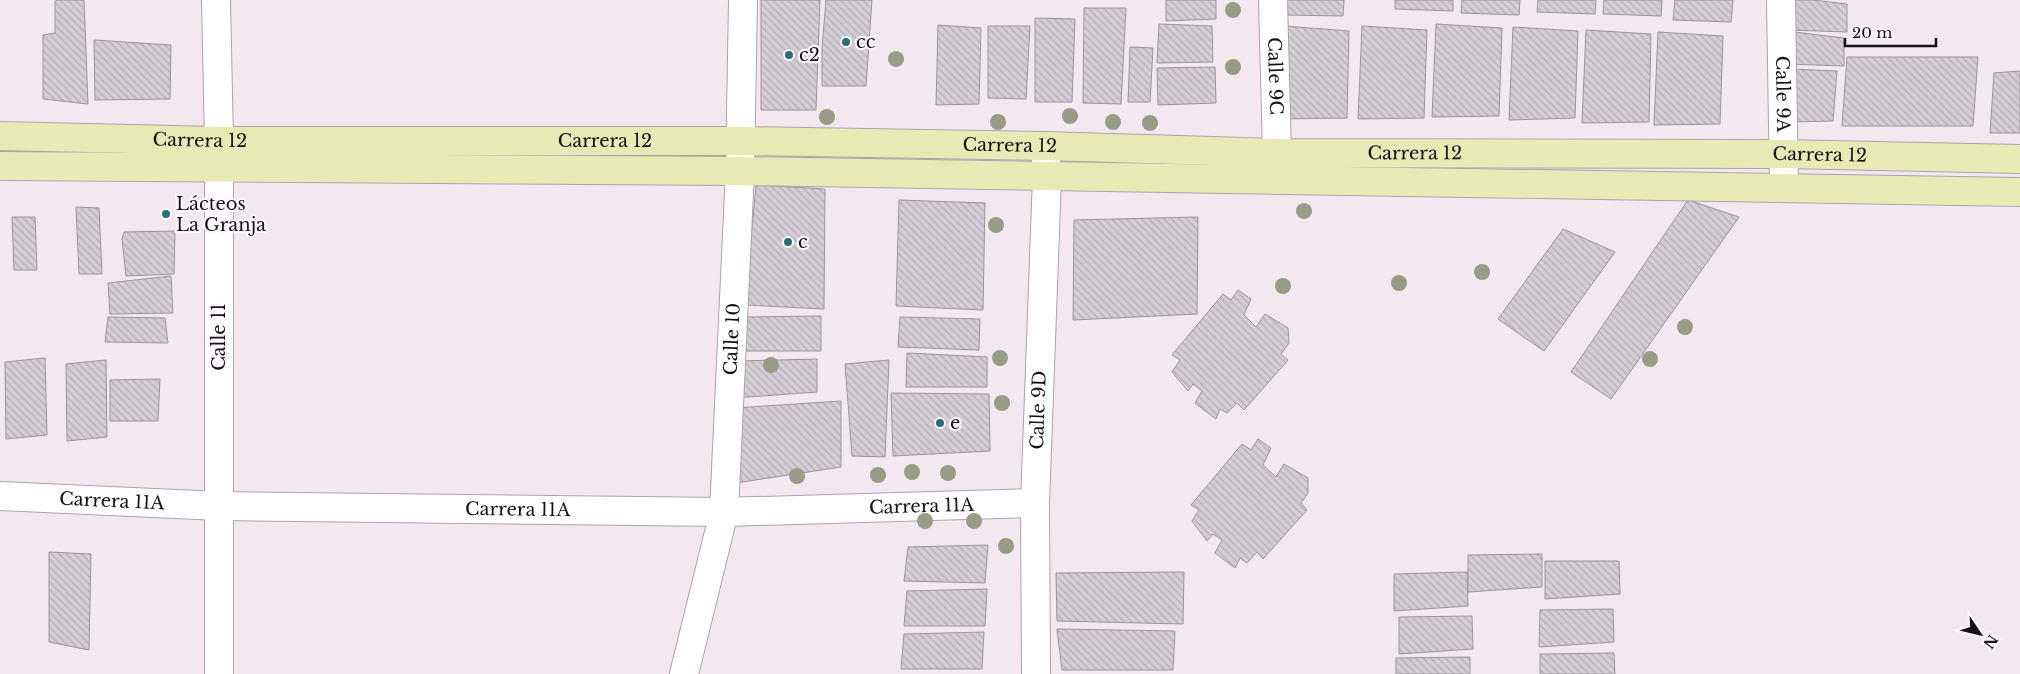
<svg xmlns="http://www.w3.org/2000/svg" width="2020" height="674" font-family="'Libre Baskerville',serif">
  <defs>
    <pattern id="building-back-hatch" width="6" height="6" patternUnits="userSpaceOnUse" patternTransform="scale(1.25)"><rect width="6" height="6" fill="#d4cdd5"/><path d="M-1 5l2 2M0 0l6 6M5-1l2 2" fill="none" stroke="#b5afb6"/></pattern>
  </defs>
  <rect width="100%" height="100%" fill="#f1e8f0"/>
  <g fill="url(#building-back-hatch)" stroke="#9b949c">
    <path d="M58,0h26l4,104 -45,-5v-64l12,-2v-32z"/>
    <path d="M761,0h59l-4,110h-55z"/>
    <path d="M826,0h46l-6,86h-44v-38z"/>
    <path d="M1166,0h50v19l-50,2z"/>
    <path d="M1286,0h58l-1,16 -58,-1z"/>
    <path d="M1395,0h58v11l-58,-2z"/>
    <path d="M1462,0h58l-1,15 -58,-2z"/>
    <path d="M1538,0h58l-1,14 -58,-2z"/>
    <path d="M1604,0h58l-1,16 -58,-2z"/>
    <path d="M1675,0h58l-2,22 -58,-2z"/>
    <path d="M1789,0h24l34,4v28l-58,-2z"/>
    <path d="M1084,8h42l-5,96 -38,-1z"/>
    <path d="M1035,18l40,1 -3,83h-37z"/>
    <path d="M1159,24l53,2 1,36 -56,1z"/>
    <path d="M1436,24l66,4 -3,88 -67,1z"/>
    <path d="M938,25l43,3 -2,76 -43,1z"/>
    <path d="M988,26h42l-4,73 -38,-1z"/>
    <path d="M1284,26l65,5 -2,87 -67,1z"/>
    <path d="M1362,26l65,4 -3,88 -66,1z"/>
    <path d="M1513,27l65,4 -3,87 -66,2z"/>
    <path d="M1586,30l65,4 -2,88 -67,1z"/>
    <path d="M1786,31l58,7v28l-58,-2z"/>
    <path d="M1658,32l65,4 -3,88 -66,1z"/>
    <path d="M94,40l77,5 -1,54 -75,1z"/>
    <path d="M1130,47l23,1 -3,54h-22z"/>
    <path d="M1847,57h131l-5,69h-131z"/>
    <path d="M1215,67l1,36 -58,2 -1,-37z"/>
    <path d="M1791,69l46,2 -4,50 -43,1z"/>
    <path d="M2020,71v62h-30l4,-60z"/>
    <path d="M756,185l69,4 -1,120 -79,-4z"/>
    <path d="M899,200l86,3 -2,107 -87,-4z"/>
    <path d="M1688,200l51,17 -128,182 -40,-27z"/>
    <path d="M76,207l23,1 3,66h-23z"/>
    <path d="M12,217h23l2,53h-23z"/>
    <path d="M1198,217l-1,97 -124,6 1,-100z"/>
    <path d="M1563,229l52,23 -71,99 -46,-32z"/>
    <path d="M175,231l-1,43 -48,2 -4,-37 2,-7z"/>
    <path d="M171,276l2,37 -63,1 -2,-31z"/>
    <path d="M1238,290l13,9 -7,16 12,12 9,-13 23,14 1,15 -8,11 7,6 -44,50 -7,-7 -10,10 -7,-4 -4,10 -21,-16 7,-12 -9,-7 -5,7 -16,-19 8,-12 -8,-5 51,-61 8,6z"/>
    <path d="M821,316v35h-78l2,-34z"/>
    <path d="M108,317l57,1 3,25 -63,-1z"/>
    <path d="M900,317l80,2 -1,31 -81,-3z"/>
    <path d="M907,353l80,4v30h-81z"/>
    <path d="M45,358l2,77 -41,4 -1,-77z"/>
    <path d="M817,359v33l-83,6 3,-37z"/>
    <path d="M106,360l1,77 -40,4 -1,-77z"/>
    <path d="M889,360l-4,97 -33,-1 -7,-92z"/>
    <path d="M160,379l-2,42h-48v-41z"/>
    <path d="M891,393l98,1 1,57 -97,5z"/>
    <path d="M841,401v66l-112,17 5,-76z"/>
    <path d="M1258,439l13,9 -8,17 13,12 8,-13 24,14v15l-7,10 6,7 -44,49 -6,-7 -10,11 -7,-5 -5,10 -20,-15 7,-13 -9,-6 -6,7 -15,-20 7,-11 -8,-5 51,-61 9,6z"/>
    <path d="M988,545l-3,38 -81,-2 4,-34z"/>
    <path d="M49,552l42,2 -2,96 -40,-8z"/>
    <path d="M1542,554v33l-74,5v-37z"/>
    <path d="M1545,561h74l1,33 -75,5z"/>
    <path d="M1184,572l-1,52 -126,-3 -1,-48z"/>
    <path d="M1467,572l1,34 -74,5v-37z"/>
    <path d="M987,589l-2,37h-81l3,-35z"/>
    <path d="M1613,609l1,33 -75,5 1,-37z"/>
    <path d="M1472,616l1,33 -74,5v-37z"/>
    <path d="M1057,629l118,2 -2,39h-111z"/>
    <path d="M984,632l-2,37h-81l3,-35z"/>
    <path d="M1614,653l1,21h-75v-20z"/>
    <path d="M1470,657v17h-74v-16z"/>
  </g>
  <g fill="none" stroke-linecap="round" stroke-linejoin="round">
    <g stroke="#aba3ab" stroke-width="30">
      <g id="street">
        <path d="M216,0l3,141v533"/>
        <path id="s1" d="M1273,0l4,153"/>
        <path id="s2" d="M1781,0l3,188"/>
        <path id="s3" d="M0,496l220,10 504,6 311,-9"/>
        <path id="s4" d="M684,674l40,-162 16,-341 3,-171"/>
        <path id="s5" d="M1036,674l-1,-171 12,-326 -2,-31"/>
      </g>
    </g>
    <g stroke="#aba3ab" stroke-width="30">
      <g id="secondary">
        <path id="s6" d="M0,136l219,5h522l304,5 232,7 506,1 237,5"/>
        <path d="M0,166l740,5 1280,21"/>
      </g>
    </g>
    <use href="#street" stroke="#fff" stroke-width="28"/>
    <use href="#secondary" stroke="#e8eab5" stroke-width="28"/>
  </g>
  <g fill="#989c86">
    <circle cx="1233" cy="10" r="8"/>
    <circle cx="896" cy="59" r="8"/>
    <circle cx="1233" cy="67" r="8"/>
    <circle cx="1070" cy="116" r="8"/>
    <circle cx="827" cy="117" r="8"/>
    <circle cx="998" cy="122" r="8"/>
    <circle cx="1113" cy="122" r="8"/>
    <circle cx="1150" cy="123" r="8"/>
    <circle cx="1304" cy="211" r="8"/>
    <circle cx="996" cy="225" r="8"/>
    <circle cx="1482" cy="272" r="8"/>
    <circle cx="1399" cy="283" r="8"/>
    <circle cx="1283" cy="286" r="8"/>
    <circle cx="1685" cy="327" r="8"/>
    <circle cx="1000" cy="358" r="8"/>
    <circle cx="1650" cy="359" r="8"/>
    <circle cx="771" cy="365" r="8"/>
    <circle cx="1002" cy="403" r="8"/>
    <circle cx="912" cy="472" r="8"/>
    <circle cx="948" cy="473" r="8"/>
    <circle cx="878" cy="475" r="8"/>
    <circle cx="797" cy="476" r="8"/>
    <circle cx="925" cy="521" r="8"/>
    <circle cx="974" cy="521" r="8"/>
    <circle cx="1006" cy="546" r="8"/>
  </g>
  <g fill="#266f79" stroke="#fef6fe" stroke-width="2">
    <circle cx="846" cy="42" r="5"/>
    <circle cx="789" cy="55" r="5"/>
    <circle cx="166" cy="214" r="5"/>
    <circle cx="788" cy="242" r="5"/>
    <circle cx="940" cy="423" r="5"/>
  </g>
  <g text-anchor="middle" stroke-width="4.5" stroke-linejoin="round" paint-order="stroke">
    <g font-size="18" fill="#161316" stroke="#fef6fe" text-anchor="start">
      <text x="856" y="48">cc</text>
      <text x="799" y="61">c2</text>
      <text x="176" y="210">Lácteos<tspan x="176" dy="21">La Granja</tspan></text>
      <text x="798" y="248">c</text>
      <text x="950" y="429">e</text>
    </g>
    <g font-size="18" fill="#161316" stroke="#fef6fe">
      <text dy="6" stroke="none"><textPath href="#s1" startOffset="76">Calle 9C</textPath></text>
      <text dy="6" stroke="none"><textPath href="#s2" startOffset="94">Calle 9A</textPath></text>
      <text dy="6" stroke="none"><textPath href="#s6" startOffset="200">Carrera 12</textPath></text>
      <text dy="6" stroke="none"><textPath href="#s6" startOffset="605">Carrera 12</textPath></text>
      <text dy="6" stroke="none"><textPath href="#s6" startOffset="1010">Carrera 12</textPath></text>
      <text dy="6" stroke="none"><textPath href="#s6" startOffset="1415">Carrera 12</textPath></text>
      <text dy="6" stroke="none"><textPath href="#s6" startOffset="1820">Carrera 12</textPath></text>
      <text transform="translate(219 337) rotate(-90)" y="6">Calle 11</text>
      <text dy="6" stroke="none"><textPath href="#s4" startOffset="340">Calle 10</textPath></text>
      <text dy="6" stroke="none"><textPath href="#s5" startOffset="264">Calle 9D</textPath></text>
      <text dy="6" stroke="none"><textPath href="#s3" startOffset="112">Carrera 11A</textPath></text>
      <text dy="6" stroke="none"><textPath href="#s3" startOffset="922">Carrera 11A</textPath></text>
      <text dy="6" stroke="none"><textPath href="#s3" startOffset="518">Carrera 11A</textPath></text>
    </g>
  </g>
  <g transform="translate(1980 634) rotate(125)" stroke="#fef6fe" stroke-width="4" paint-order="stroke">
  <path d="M0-4L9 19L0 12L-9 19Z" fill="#161316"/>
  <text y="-8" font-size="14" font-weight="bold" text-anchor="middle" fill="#161316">N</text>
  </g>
  <path d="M1845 38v8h91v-8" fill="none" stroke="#161316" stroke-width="2.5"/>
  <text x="1852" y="38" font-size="15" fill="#161316" stroke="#fef6fe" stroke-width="4" paint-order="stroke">20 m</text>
</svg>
